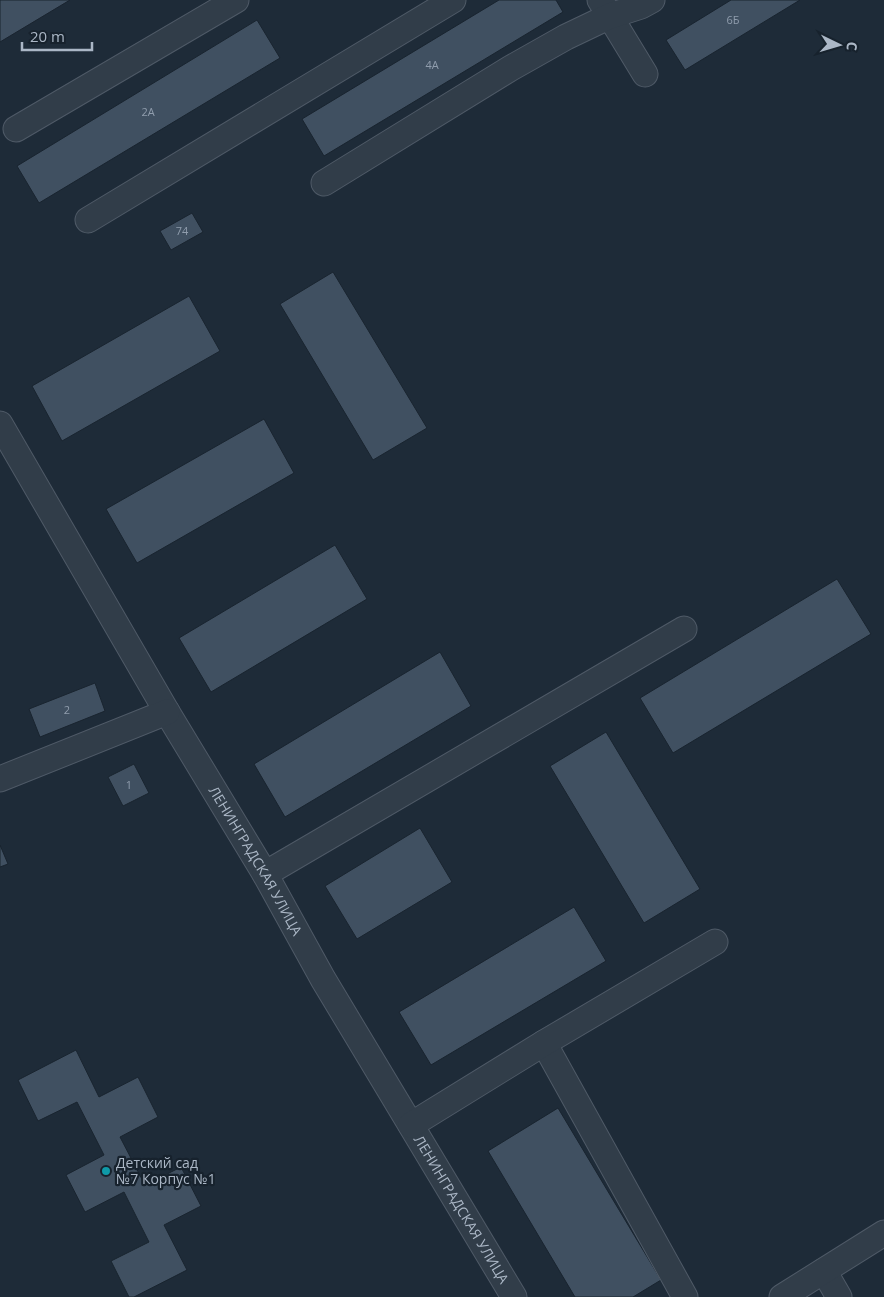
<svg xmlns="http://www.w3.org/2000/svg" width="884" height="1297" font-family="'Open Sans',sans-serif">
  <rect width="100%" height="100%" fill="#1e2b38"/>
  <g fill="#405061" stroke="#19242f">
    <path d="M0,0h70l-70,42z"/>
    <path d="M499,0h57l7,12 -239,144 -22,-37z"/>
    <path d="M731,0h69l-115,70 -19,-30z"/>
    <path d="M257,20l23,38 -241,145 -22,-37z"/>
    <path d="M192,213l11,19 -32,18 -11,-19z"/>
    <path d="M333,272l94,156 -54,32 -93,-156z"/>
    <path d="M189,296l31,55 -158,90 -30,-55z"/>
    <path d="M264,419l30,54 -157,90 -31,-54z"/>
    <path d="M335,545l32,54 -156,93 -32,-54z"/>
    <path d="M837,579l34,55 -198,119 -33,-55z"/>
    <path d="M440,652l31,54 -186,111 -31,-53z"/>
    <path d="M95,683l10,28 -65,26 -11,-28z"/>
    <path d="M606,732l94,157 -56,34 -94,-157z"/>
    <path d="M134,764l15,29 -26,13 -15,-29z"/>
    <path d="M420,828l32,54 -95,57 -32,-53z"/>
    <path d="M0,845l8,19 -8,3z"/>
    <path d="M574,907l32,54 -175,104 -32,-53z"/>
    <path d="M76,1050l23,47 39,-20 20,40 -38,20 25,48 36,-18 20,39 -37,19 23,45 -53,27h-5l-18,-36 38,-19 -25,-50 -39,20 -19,-37 38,-20 -27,-53 -39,19 -20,-41z"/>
    <path d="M558,1108l103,172 -28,17h-58l-87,-146z"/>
  </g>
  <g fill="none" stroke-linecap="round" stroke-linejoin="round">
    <g stroke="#4f5a67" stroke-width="27">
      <g id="minor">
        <path d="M600,0l45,74"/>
        <path d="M16,129l220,-129"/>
        <path d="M324,183l187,-115 55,-31 44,-21 31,-10 11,-6"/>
        <path d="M88,220l365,-220"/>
        <path id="s1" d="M0,424l167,288 98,162 58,105 191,318"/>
        <path d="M0,779l167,-67"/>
        <path d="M265,874l419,-245"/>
        <path d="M544,1043l141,254"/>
        <path d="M411,1125l133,-82 171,-101"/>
        <path d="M824,1271l15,26"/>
        <path d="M782,1297l102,-64"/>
      </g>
    </g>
    <use href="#minor" stroke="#313d49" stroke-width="25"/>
  </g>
  <circle fill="#0f9aa8" stroke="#17222d" stroke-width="2" cx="106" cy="1171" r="5"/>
  <g text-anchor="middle" stroke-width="4.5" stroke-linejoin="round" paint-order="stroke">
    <g font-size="11" fill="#909dad">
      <text x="733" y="24">6Б</text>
      <text x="432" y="69">4А</text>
      <text x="148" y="116">2А</text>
      <text x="182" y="235">74</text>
      <text x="67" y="714">2</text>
      <text x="129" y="789">1</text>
    </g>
    <g font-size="14" fill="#abb7c6" stroke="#17222d">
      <text dy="5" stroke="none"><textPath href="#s1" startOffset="506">ЛЕНИНГРАДСКАЯ УЛИЦА</textPath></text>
      <text dy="5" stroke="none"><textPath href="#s1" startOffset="911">ЛЕНИНГРАДСКАЯ УЛИЦА</textPath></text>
    </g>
    <g font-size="14" fill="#abb7c6" stroke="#17222d" text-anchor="start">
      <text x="116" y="1168">Детский сад<tspan x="116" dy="16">№7 Корпус №1</tspan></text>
    </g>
  </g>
  <g transform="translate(839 45) rotate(95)" stroke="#17222d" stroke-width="4" paint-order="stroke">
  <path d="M0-4L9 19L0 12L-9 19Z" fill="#abb7c6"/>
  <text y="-8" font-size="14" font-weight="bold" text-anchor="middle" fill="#abb7c6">С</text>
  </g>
  <path d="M22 42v8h70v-8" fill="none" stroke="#abb7c6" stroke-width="2.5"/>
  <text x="30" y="42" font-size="15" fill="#abb7c6" stroke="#17222d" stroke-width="4" paint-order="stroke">20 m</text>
</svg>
